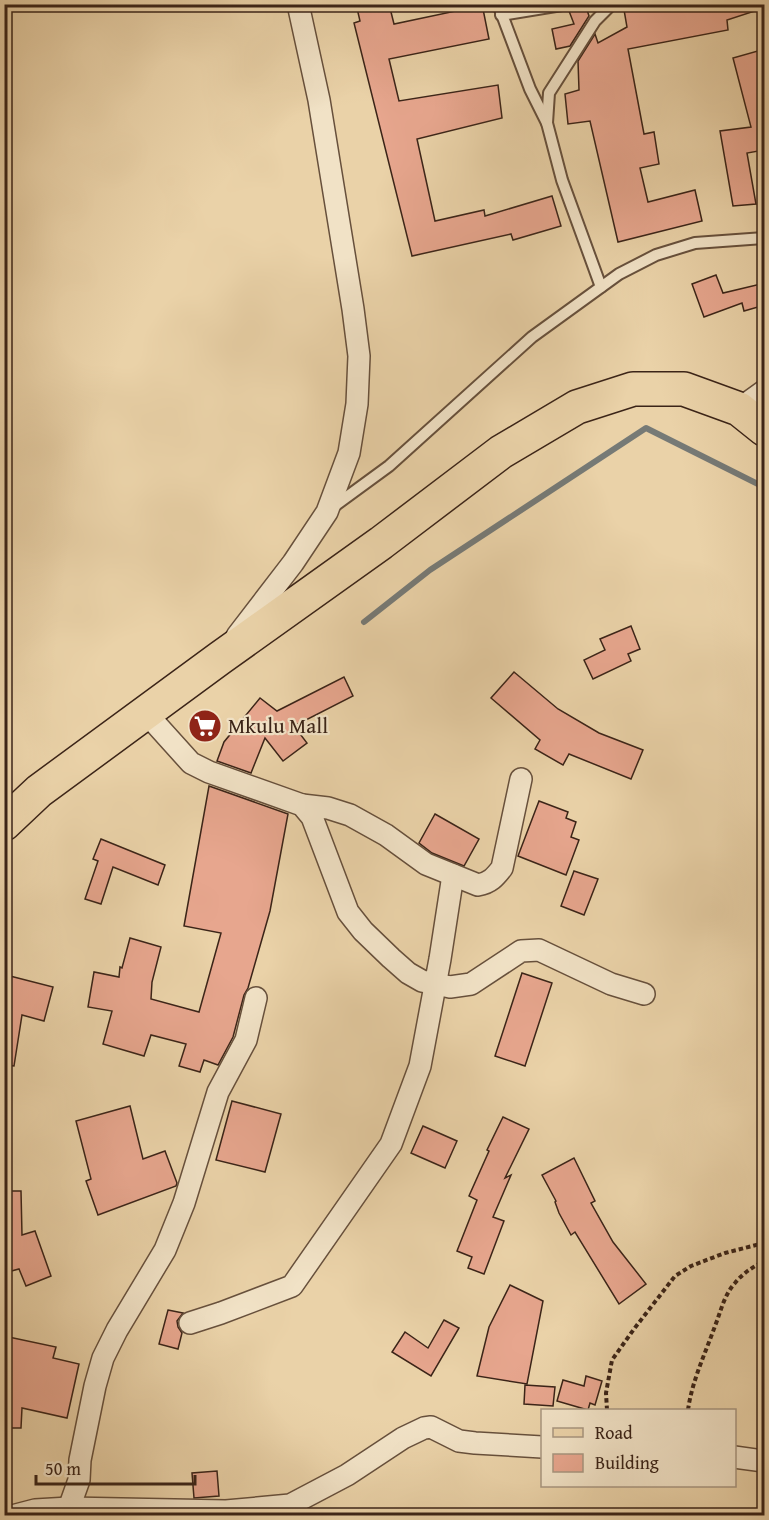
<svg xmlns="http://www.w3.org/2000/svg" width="769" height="1520" font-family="'Gentium Book Plus',serif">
  <rect width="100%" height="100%" fill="#ead2a8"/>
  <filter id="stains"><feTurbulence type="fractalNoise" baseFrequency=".00333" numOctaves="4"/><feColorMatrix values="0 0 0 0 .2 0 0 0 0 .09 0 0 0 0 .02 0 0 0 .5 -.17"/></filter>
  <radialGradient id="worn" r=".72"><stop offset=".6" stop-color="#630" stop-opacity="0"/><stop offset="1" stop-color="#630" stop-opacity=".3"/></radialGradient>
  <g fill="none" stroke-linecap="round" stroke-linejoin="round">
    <path stroke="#767a76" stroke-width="6" d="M364,622l66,-52 216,-142 118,59"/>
  </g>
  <g fill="#e7a68e" stroke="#3b2418" stroke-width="1.5">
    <path d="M356,4h33l5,20 62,-13 -1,-7h27l7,35 -100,20 10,42 99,-16 4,33 -85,21 18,82 49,-11 1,6 67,-20 9,30 -48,14 -2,-6 -99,22 -58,-233 6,-2z"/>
    <path d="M585,4l4,12 -19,30 -14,3 -4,-20 22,-5 -5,-13z"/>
    <path d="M623,4h141v4l-37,12 1,10 -100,19 16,85 10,-2 5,32 -19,4 8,34 47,-12 7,31 -84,21 -28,-121 -22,3 -3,-30 14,-4 -1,-29 17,-27 3,9 29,-16z"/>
    <path d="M765,49v107h-6l-1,-5 -11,2 9,51 -23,2 -13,-75 31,-4 -18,-69z"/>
    <path d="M716,275l7,18 42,-10v22l-21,6 -2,-8 -38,14 -12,-33z"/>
    <path d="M631,626l9,23 -12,5 3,7 -38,18 -9,-19 21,-10 -5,-11z"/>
    <path d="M514,672l44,37 41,24 44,17 -12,29 -62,-25 -6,11 -28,-16 5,-9 -49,-42z"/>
    <path d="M344,677l9,19 -59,30 13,17 -24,18 -18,-23 -14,35 -34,-12 7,-19 36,-44 17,13z"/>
    <path d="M209,786l79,28 -18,97 -22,77 -4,7 -11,42 -15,28 -14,-5 -4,12 -21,-6 7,-22 -35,-9 -7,21 -41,-12 9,-33 -24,-4 6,-35 25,5 1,-10 2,1 8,-30 31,9 -9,35 -1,17 48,13 22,-79 -37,-7z"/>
    <path d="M539,801l29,11 -2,6 10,4 -5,15 8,3 -13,35 -48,-19z"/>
    <path d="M435,814l44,25 -15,27 -32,-13 -13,-10z"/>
    <path d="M101,839l64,26 -7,20 -45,-18 -12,37 -16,-5 13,-38 -5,-2z"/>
    <path d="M574,871l24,8 -14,36 -23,-9z"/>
    <path d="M522,973l30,10 -27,83 -30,-10z"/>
    <path d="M10,976l43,11 -9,34 -22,-6 -8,51 -10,-1v-68z"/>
    <path d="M232,1101l49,13 -16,58 -49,-12z"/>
    <path d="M130,1106l13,53 22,-8 12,32 -1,3 -78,29 -12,-34 5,-2 -15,-58z"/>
    <path d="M503,1117l26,12 -24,49 6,-3 -18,42 11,4 -20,53 -16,-6 4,-11 -15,-6 20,-51 -8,-4 20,-45 -2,-1z"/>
    <path d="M423,1126l34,15 -12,27 -34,-15z"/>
    <path d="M574,1158l21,43 -4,2 22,39 33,42 -27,20 -44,-72 -4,3 -12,-22 -4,-11 1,-1 -14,-26z"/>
    <path d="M4,1191h17l1,44 13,-4 16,45 -25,10 -7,-17 -15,4z"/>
    <path d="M510,1285l33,16 -16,83 -50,-8 12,-49z"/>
    <path d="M168,1310l15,3 -6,8 1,6 4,6 -4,16 -19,-5z"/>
    <path d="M444,1320l15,8 -28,48 -39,-24 13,-20 23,16z"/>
    <path d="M4,1336l52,11 -3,11 26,6 -12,54 -45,-10 -1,20h-17z"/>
    <path d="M586,1376l16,5 -7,24 -5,-2 -2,7 -31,-9 6,-21 21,6z"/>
    <path d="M525,1385l30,2 -2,19 -29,-2z"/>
    <path d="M217,1471l2,25 -25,2 -2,-25z"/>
  </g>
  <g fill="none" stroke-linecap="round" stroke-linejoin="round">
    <g stroke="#67503c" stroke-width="14">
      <g id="lane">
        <path d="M498,4l32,85 17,34"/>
        <path d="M501,15l67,-11"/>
        <path d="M601,287l-39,-107 -15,-57 2,-30 46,-72 17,-17"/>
        <path d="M333,507l56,-41 143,-129 87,-63 37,-19 39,-12 69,-5"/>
      </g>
    </g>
    <g stroke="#67503c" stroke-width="24">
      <g id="street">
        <path d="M739,409l25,-18"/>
        <path d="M237,636l56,-73 34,-51 22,-59 8,-49 2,-48 -6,-47 -34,-209 -21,-96"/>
        <path d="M145,712l46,51 18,9 93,33 10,12 36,95 15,19 28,27 17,15 14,8 28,6 21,-3 50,-33 18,-1 72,34 33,10"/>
        <path d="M302,805l26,3 22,7 36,20 40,29 52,21c12,-2 17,-8 24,-17l19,-89"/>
        <path d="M190,1323l31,-10 71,-27 99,-142 29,-78 20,-107 13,-84"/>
        <path d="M734,1457l30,4"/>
        <path d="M69,1508l10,-28 1,-20 15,-74 8,-28 14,-28 48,-80 19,-47 34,-111 28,-52 10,-42"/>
        <path d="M12,1516l23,-6 34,-2 157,3 64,-6 57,-30 56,-37 21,-10 7,-1 28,14 16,2 67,4"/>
      </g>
    </g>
    <g stroke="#3b2418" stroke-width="36">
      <path id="primary" d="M4,824l35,-33 181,-133 161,-115 120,-91 76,-45 56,-18h51l55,20 25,20"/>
    </g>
    <g stroke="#3b2418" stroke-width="4" stroke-dasharray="4.5 3" stroke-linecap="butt">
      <path d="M607,1410l-1,-17 6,-33 22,-31 41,-53 16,-10 34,-13 39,-10"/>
      <path d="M688,1410c4,-29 17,-56 27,-84 6,-15 9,-31 20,-43 8,-10 18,-16 29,-22"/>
    </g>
    <use href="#lane" stroke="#f1e2c6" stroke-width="10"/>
    <use href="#street" stroke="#f1e2c6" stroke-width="21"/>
    <use href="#primary" stroke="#ead2a8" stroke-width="33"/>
  </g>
  <defs>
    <g id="supermarket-disc" transform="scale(1.725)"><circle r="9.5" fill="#8f2418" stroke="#f1e2c6"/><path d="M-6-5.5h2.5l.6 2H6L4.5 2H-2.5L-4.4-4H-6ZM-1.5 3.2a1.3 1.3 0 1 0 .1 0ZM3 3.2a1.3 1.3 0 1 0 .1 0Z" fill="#fff"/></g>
  </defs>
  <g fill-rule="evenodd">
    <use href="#supermarket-disc" x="205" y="726"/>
  </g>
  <g text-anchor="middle" stroke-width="4.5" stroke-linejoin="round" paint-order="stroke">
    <g font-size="21" fill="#3b2418" stroke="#f1e2c6" text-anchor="start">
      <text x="228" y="733">Mkulu Mall</text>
    </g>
  </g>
  <rect width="769" height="1520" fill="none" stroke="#ead2a8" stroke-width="24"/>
  <rect x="6" y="6" width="757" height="1508" fill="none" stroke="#3b2418" stroke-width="3"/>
  <rect x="12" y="12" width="745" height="1496" fill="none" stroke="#3b2418" stroke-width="1.5"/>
  <rect x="541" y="1409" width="195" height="78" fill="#f1e2c6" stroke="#a89680" stroke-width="1.5"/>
  <rect x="553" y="1428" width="30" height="9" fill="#ead2a8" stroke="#a89680" stroke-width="1.5"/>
  <text x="595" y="1439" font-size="18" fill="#3b2418">Road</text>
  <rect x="553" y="1454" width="30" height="18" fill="#e7a68e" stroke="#a89680" stroke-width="1.5"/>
  <text x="595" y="1469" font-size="18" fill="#3b2418">Building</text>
  <path d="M36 1475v9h159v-9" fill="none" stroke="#3b2418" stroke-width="3"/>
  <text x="45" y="1475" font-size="18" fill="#3b2418" stroke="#f1e2c6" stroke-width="4.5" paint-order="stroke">50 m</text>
  <rect width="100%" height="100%" filter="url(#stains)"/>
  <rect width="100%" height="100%" fill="url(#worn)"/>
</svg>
